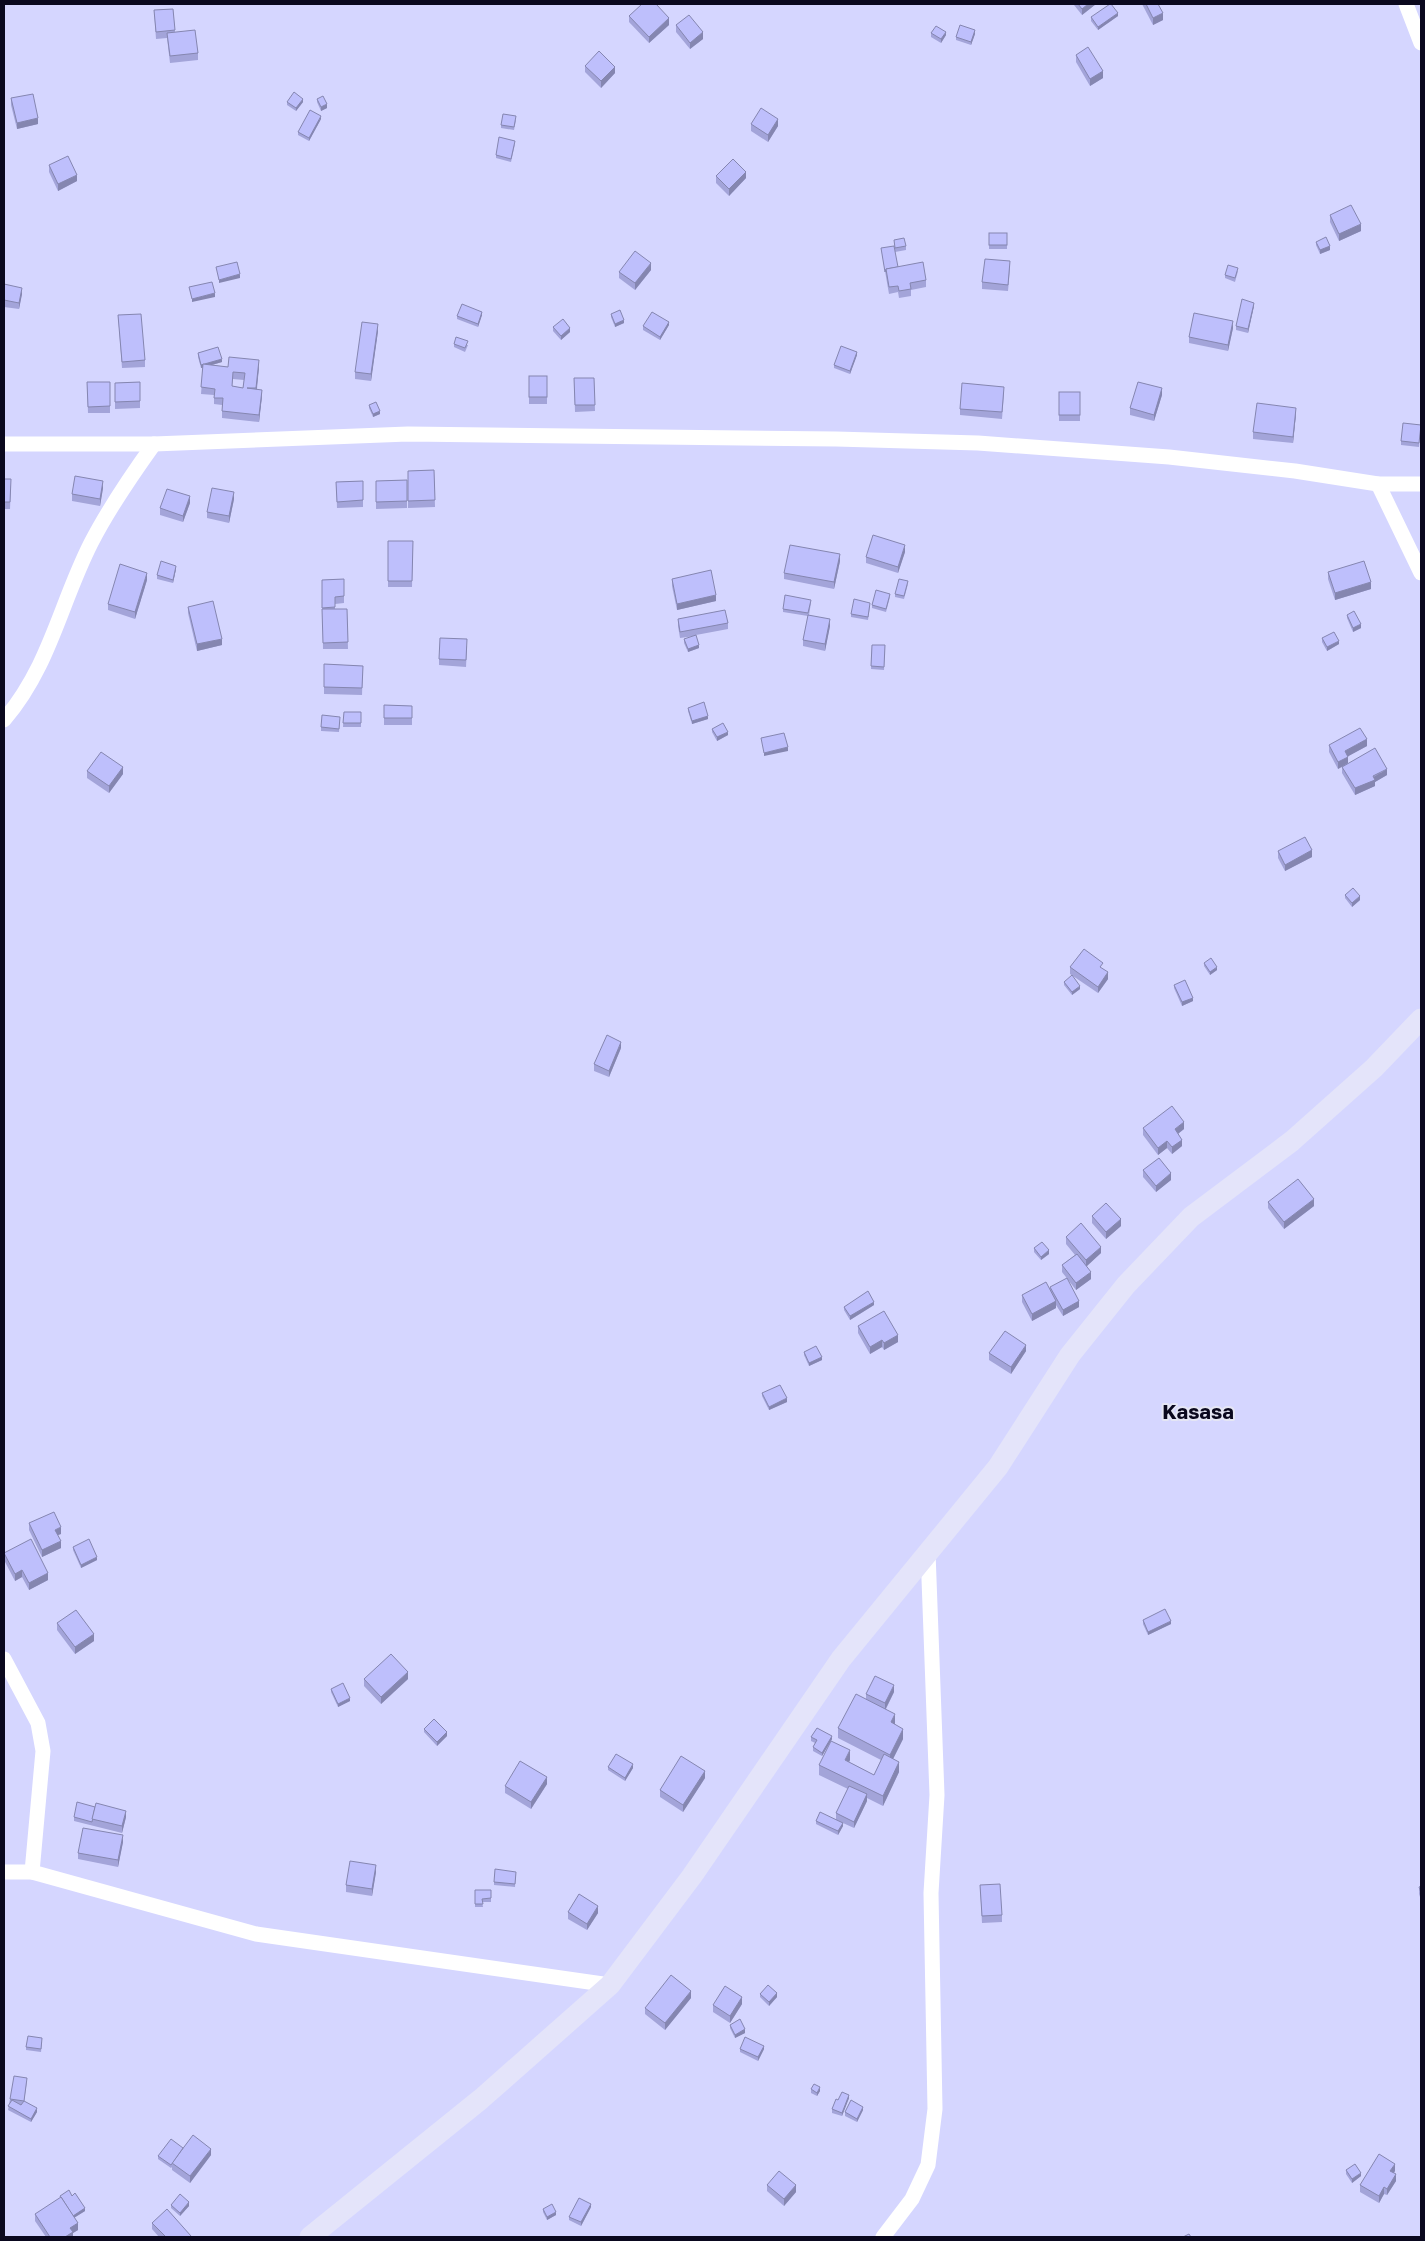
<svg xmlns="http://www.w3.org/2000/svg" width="1425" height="2241" font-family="'Golos Text',sans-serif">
  <rect width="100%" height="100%" fill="#d5d6ff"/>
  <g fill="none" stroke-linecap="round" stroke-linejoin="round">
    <g stroke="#fff" stroke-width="15">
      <path d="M1406,4l15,39"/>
      <path d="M4,444h150l254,-10 428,5 142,4 191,14 126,14 83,13h43"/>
      <path d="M1378,484l43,89"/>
      <path d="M4,720c46,-54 56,-116 87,-177 18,-35 40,-67 63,-99"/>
      <path d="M4,1659l34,64 5,28 -11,121"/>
      <path d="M4,1872h28l224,62 354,51"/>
      <path d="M883,2237l29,-38 16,-34 7,-56 -4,-216 6,-98 -9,-243"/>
    </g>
    <path stroke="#e4e4fa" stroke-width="21" d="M310,2237l171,-138 129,-114 82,-109 149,-217 157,-192 72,-112 56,-70 65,-68 101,-76 82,-73 47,-49"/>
  </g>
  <g fill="#a3a4d9" fill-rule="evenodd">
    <path d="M1074,4h22l-14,11 -8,-10z"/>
    <path d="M1142,4h16l5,16 -10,5z"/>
    <path d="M173,9l2,23 23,21v7l-28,3 -3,-25 -11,1 -2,-29z"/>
    <path d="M629,16l40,9 -20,18 -20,-21z"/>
    <path d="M1118,16l-20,14 -7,-9v-4z"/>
    <path d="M676,25l27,14 -13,10 -14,-17z"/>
    <path d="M931,33l15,2 -5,8 -10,-6z"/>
    <path d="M975,34l-4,11 -15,-5v-3z"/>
    <path d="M1076,55l27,23 -13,8 -14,-24z"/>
    <path d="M585,66l30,7 -14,15 -16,-16z"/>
    <path d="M11,98l27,26 -21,5 -6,-24z"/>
    <path d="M317,99l10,9 -6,3 -4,-9z"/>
    <path d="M287,102h16l-7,9 -9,-6z"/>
    <path d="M321,119l-12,22 -11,-6v-3z"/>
    <path d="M516,120l-2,10 -13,-2v-3z"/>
    <path d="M751,124l27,2 -10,16 -17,-11z"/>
    <path d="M515,144l-4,18 -15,-4v-3z"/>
    <path d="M49,165l28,16 -19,10 -9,-19z"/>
    <path d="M716,176l30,2 -17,18 -13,-13z"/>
    <path d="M1330,215l31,16 -22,10 -9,-19z"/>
    <rect x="989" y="233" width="18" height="16"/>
    <path d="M894,240l12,6v4l-11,2z"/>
    <path d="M1316,242l14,8 -10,4 -4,-9z"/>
    <path d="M881,248l17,19 28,13v7l-15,3v6l-12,2 -1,-6 -9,2z"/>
    <path d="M1010,268l-2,23 -26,-2v-7z"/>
    <path d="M651,270l-16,20 -16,-12v-6z"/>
    <path d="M1238,271l-3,11 -10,-4v-3z"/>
    <path d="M4,284l18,10 -3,15 -15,-2z"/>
    <path d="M1254,306l-6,27 -12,-3v-4z"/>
    <path d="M611,314l13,9 -9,4 -4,-10z"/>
    <path d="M118,315l27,45v7l-23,1z"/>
    <path d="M482,315l-4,12 -21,-8v-3z"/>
    <path d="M669,325l-9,15 -17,-10v-4z"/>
    <path d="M553,327l17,5 -9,8 -8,-9z"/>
    <path d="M1233,328l-5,23 -39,-8v-6z"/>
    <path d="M378,331l-7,50 -16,-2v-7z"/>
    <path d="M454,344l14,1 -3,7 -11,-5z"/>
    <path d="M198,353l24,9 -10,3 16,2h31l-2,22 5,7 -3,26 -37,-4v-13l-8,-1v-9l-13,-1 2,-26h-2l-3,-11zM233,379l11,1 -1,8 -11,-2z"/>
    <path d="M857,355l-7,19 -16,-6v-3z"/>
    <rect x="529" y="376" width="18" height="28"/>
    <path d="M574,378h20l1,33 -20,1z"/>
    <path d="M87,382h23v31h-22z"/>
    <path d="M140,382v26l-25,1v-26z"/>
    <rect x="1059" y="392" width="21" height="29"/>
    <path d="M1004,393l-2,26 -42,-4v-6z"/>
    <path d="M1162,395l-8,26 -24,-6v-7z"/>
    <path d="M369,405l11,9 -7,3 -4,-9z"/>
    <path d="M1296,414l-3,29 -40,-4v-7z"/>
    <path d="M1421,425l-2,22 -18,-2v-4z"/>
    <path d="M434,470l1,37 -27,1v-37z"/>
    <path d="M4,479l7,7 -1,23h-6z"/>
    <path d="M407,480v28l-31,1v-28z"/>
    <path d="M363,481v26l-26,1 -1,-26z"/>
    <path d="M103,488l-3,18 -28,-5v-7z"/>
    <path d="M234,499l-5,24 -22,-5v-6z"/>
    <path d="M190,503l-7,19 -23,-7v-7z"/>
    <path d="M388,541h25l-1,46h-24z"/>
    <path d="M905,552l-7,21 -32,-10v-6z"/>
    <path d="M840,561l-6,28 -50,-10v-6z"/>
    <path d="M176,569l-3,14 -16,-4v-4z"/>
    <path d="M1328,572l43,17 -36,11 -7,-21z"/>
    <path d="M344,579v24l-9,1v5h12l1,40h-25l-1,-69z"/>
    <path d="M672,579l44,22 -39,9 -5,-24z"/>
    <path d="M147,580l-12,39 -27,-9v-6z"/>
    <path d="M908,584l-4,15 -9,-2v-3z"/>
    <path d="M890,597l-4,15 -14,-4v-3z"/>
    <path d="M811,603l-2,12 21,11 -5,25 -22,-5v-6l5,-24 -25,-4v-3z"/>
    <path d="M870,606l-2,14 -17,-3v-3z"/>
    <path d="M188,607l34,38 -25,6 -9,-38z"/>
    <path d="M1347,615l14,13 -8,4 -6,-14z"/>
    <path d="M678,619l50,4v6l-32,6 3,13 -11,4 -4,-9v-4l11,-3 -15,2 -2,-12z"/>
    <path d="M1322,638l17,6 -12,7 -5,-9z"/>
    <path d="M872,645h13l-1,25 -13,-1z"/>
    <path d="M467,646l-1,21 -27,-2v-6z"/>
    <path d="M324,664l39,2 -1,29 -38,-1z"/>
    <path d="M384,705l28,1v19h-28z"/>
    <path d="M688,708l20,11 -16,5 -4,-13z"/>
    <path d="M344,712h17v15h-18z"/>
    <path d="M340,720l-1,12 -18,-1v-4z"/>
    <path d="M712,729l16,6 -11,6 -5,-9z"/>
    <path d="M1329,745l38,1 -19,10v7l39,12 -12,7v4l-20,9 -13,-22v-6l3,-2 -7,4 -9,-17z"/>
    <path d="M87,771l36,3 -14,19 -22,-15z"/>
    <path d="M1278,851l34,6 -27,14 -7,-13z"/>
    <path d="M1345,895l15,5 -8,7 -7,-9z"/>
    <path d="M1204,963l13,7 -7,5 -6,-9z"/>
    <path d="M1070,967l33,2 5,10 -10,14 -28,-19z"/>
    <path d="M1064,982l16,7 -8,6 -8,-10z"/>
    <path d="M1174,985l19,16 -11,5 -8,-18z"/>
    <path d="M621,1048l-12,29 -15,-6v-7z"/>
    <path d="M1143,1128l41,1 -6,5 4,12 -10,8 -5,-6 -9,7 -15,-20z"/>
    <path d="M1143,1170l28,10 -15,12 -13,-15z"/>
    <path d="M1268,1202l46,4 -30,23 -16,-21z"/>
    <path d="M1092,1216l29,10 -15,13 -14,-16z"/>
    <path d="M1066,1237l35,16 -15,13 5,13 -15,11 -14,-18v-7l13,-10 -9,-11z"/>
    <path d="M1034,1248l15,6 -8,6 -7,-8z"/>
    <path d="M1050,1287l29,20 -16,9 -7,-11v3l-24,13 -10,-19v-7l28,-5z"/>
    <path d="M874,1305l-24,15 -6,-10v-3z"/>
    <path d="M858,1326l40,16 -14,8 -2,-3 -12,7 -12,-21z"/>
    <path d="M1026,1351l-15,23 -22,-14v-7z"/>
    <path d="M804,1352l18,8 -13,6 -5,-11z"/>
    <path d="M762,1393l25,9 -18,8 -7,-14z"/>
    <path d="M29,1523l32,11 -3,1 3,13 -19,9 -13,-27z"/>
    <path d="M73,1547l24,13 -16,8 -8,-18z"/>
    <path d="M4,1553l44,27 -19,10 -7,-13 -7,4 -11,-21z"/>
    <path d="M1143,1620l28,4 -23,11 -5,-11z"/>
    <path d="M57,1623l37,18 -19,13 -18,-24z"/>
    <path d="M364,1679h44l-27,25 -17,-18z"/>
    <path d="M331,1689l19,12 -12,6 -7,-15z"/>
    <path d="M894,1692l-8,17 9,15v1l8,14 -10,20 6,13 -16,34 -16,-8v3l-13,27 -11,-5v3l-5,9 -22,-11v-3l20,-1v-7l12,-24 -29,-14v-10l31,-5 -1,2 25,13 7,-15 -43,-22v-10l28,-29v-5z"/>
    <path d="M424,1729l23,7 -10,10 -13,-14z"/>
    <path d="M811,1737l21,2 -10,17 -9,-5v-4l2,-4 -4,-2z"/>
    <path d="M608,1767l25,1 -8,13 -17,-11z"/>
    <path d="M705,1778l-22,34 -23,-15v-7z"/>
    <path d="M547,1784l-16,25 -26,-16v-7z"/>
    <path d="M74,1817h52l-4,16 -48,-12z"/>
    <path d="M123,1842l-5,25 -40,-8v-6z"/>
    <path d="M376,1872l-4,24 -26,-4v-7z"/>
    <path d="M516,1872l-1,15 -21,-2v-3z"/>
    <path d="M1421,1878v22l-2,-6v-7h2z"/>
    <path d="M980,1885l22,30v7l-20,1z"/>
    <path d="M475,1890h16v12h-9l1,5h-8z"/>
    <path d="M568,1912l30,1 -11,17 -19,-11z"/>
    <path d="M760,1994l17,3 -8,9 -9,-9z"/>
    <path d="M691,1998l-26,32 -20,-16v-6z"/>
    <path d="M742,2004l-12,19 -17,-11v-7z"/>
    <path d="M730,2025l15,8 -10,5 -5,-10z"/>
    <path d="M42,2042l-1,10 -15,-2v-3z"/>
    <path d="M740,2049h24l-6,12 -18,-9z"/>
    <path d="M27,2081l-3,21 13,10 -6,10 -23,-12 2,-11z"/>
    <path d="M811,2089l9,2 -3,5 -6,-3z"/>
    <path d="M849,2098l-7,18 -10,-3v-4l6,-9z"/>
    <path d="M863,2110l-6,12 -12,-6v-4z"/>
    <path d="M183,2148l28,7 -21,28 -18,-13v-3l-1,1 -13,-9v-3z"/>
    <path d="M1346,2170l15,6 -9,7 -6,-9z"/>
    <path d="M1395,2171l-1,2 2,8 -9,14 -3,-1 -5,9 -19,-11v-7z"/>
    <path d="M767,2185l29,7 -12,14 -17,-15z"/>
    <path d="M60,2196h12l13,15 -11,7 4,12 -5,3v4h-27l-11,-16v-7l25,-15z"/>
    <path d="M171,2205l18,1 -9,10 -9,-8z"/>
    <path d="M591,2207l-10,19 -12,-6v-3z"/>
    <path d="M543,2209l13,6 -9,5 -4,-8z"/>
    <path d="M152,2223l39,14h-32l-7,-8z"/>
  </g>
  <g fill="#8586b0">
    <path d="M1088,4h8l-14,11v-6z"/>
    <path d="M1118,13v3l-20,14v-3z"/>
    <path d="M1163,13v7l-10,5v-7z"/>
    <path d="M669,18v7l-20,18v-6z"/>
    <path d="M975,30v4l-4,11v-3z"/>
    <path d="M703,32v7l-13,10v-6z"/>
    <path d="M946,32v3l-5,8v-4z"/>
    <path d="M615,67v6l-14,15v-7z"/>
    <path d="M1103,71v7l-13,8v-7z"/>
    <path d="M303,99v3l-7,9v-3z"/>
    <path d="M327,104v4l-6,3v-4z"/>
    <path d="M321,116v3l-12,22v-3z"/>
    <path d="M38,118v6l-21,5v-6z"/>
    <path d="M778,119v7l-10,16v-7z"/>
    <path d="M746,172v6l-17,18v-7z"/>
    <path d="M77,175v6l-19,10v-7z"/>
    <path d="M1361,224v7l-22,10v-7z"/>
    <path d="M1330,246v4l-10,4v-4z"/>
    <path d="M651,263v7l-16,20v-7z"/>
    <path d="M240,274v4l-21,5v-3z"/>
    <path d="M22,288v6l-3,15v-6z"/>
    <path d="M215,293v4l-23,5v-3z"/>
    <path d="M1254,303v3l-6,27v-4z"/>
    <path d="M482,312v3l-4,12v-3z"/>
    <path d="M624,320v3l-9,4v-3z"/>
    <path d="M1233,321v7l-5,23v-6z"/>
    <path d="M669,322v3l-9,15v-3z"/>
    <path d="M378,324v7l-7,50v-7z"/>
    <path d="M570,328v4l-9,8v-4z"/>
    <path d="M857,352v3l-7,19v-3z"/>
    <path d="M222,359v3l-21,6v-3z"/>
    <path d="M259,360v7l-3,28v-7z"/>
    <path d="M1162,388v7l-8,26v-6z"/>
    <path d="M262,390v6l-3,26v-7z"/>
    <path d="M1296,408v6l-3,29v-6z"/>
    <path d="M380,411v3l-7,3v-3z"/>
    <path d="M103,481v7l-3,18v-7z"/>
    <path d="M234,492v7l-5,24v-7z"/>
    <path d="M190,496v7l-7,19v-6z"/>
    <path d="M905,545v7l-7,21v-6z"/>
    <path d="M840,554v7l-6,28v-7z"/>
    <path d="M176,566v3l-3,14v-3z"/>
    <path d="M147,573v7l-12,39v-7z"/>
    <path d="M1371,582v7l-36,11v-7z"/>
    <path d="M716,595v6l-39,9v-6z"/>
    <path d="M830,619v7l-5,25v-7z"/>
    <path d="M1361,624v4l-8,4v-4z"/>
    <path d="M222,639v6l-25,6v-7z"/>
    <path d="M1339,641v3l-12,7v-4z"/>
    <path d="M699,645v3l-11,4v-3z"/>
    <path d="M708,716v3l-16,5v-3z"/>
    <path d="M728,732v3l-11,6v-4z"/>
    <path d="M1367,739v7l-22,12v-7z"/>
    <path d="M788,747v4l-24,5v-3z"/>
    <path d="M1348,757v6l-10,6v-7z"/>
    <path d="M123,767v7l-14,19v-7z"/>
    <path d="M1387,769v6l-12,7v4l-20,9v-7z"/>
    <path d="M1312,850v7l-27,14v-6z"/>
    <path d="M1360,896v4l-8,7v-4z"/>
    <path d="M1217,967v3l-7,5v-3z"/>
    <path d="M1108,972v7l-10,14v-6z"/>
    <path d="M1080,986v3l-8,6v-3z"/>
    <path d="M1193,998v3l-11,5v-4z"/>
    <path d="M621,1042v6l-12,29v-6z"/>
    <path d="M1184,1122v7l-9,7v-7z"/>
    <path d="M1182,1140v6l-10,8v-7z"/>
    <path d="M1167,1141v7l-9,7v-7z"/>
    <path d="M1171,1173v7l-15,12v-6z"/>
    <path d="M1314,1199v7l-30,23v-7z"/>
    <path d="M1121,1219v7l-15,13v-7z"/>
    <path d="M1101,1247v6l-15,14v-7z"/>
    <path d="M1049,1250v4l-8,6v-3z"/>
    <path d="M1091,1272v7l-15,11v-7z"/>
    <path d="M1056,1301v7l-24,13v-7z"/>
    <path d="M1079,1301v6l-16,9v-6z"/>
    <path d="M874,1302v3l-24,15v-4z"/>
    <path d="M898,1335v7l-14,8v-7z"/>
    <path d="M882,1340v7l-12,7v-7z"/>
    <path d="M1026,1345v6l-15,23v-7z"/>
    <path d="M822,1357v3l-13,6v-3z"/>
    <path d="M787,1398v4l-18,8v-3z"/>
    <path d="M61,1527v7l-6,2v-6z"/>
    <path d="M61,1541v7l-19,9v-7z"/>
    <path d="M97,1557v3l-16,8v-3z"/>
    <path d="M22,1570v7l-7,4v-7z"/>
    <path d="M48,1573v7l-19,10v-7z"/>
    <path d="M1171,1621v3l-23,11v-3z"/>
    <path d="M94,1634v7l-19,13v-7z"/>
    <path d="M408,1672v7l-27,25v-7z"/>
    <path d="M894,1685v7l-9,18v-7z"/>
    <path d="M350,1698v3l-12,6v-3z"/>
    <path d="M895,1714v10l-4,9v-11z"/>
    <path d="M903,1729v10l-13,26v-10z"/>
    <path d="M447,1732v4l-10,10v-4z"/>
    <path d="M832,1736v3l-10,17v-3z"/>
    <path d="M850,1750v10l-5,10v-10z"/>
    <path d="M899,1762v10l-16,34v-10z"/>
    <path d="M633,1764v4l-8,13v-3z"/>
    <path d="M705,1771v7l-22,34v-7z"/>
    <path d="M547,1777v7l-16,25v-7z"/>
    <path d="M867,1794v7l-13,27v-6z"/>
    <path d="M126,1811v6l-4,16v-7z"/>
    <path d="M843,1823v3l-5,9v-4z"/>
    <path d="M123,1835v7l-5,25v-7z"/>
    <path d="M376,1865v7l-4,24v-7z"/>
    <path d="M598,1906v7l-11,17v-6z"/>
    <path d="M691,1991v7l-26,32v-7z"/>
    <path d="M777,1993v4l-8,9v-4z"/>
    <path d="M742,1997v7l-12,19v-7z"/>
    <path d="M745,2029v4l-10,5v-3z"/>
    <path d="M764,2046v3l-6,12v-4z"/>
    <path d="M820,2087v4l-3,5v-3z"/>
    <path d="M849,2095v3l-7,18v-3z"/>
    <path d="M863,2107v3l-6,12v-3z"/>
    <path d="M37,2108v4l-6,10v-3z"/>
    <path d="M211,2149v6l-21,28v-7z"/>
    <path d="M1395,2164v7l-5,7v-7z"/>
    <path d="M1361,2173v3l-9,7v-4z"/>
    <path d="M1396,2174v7l-9,14v-6z"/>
    <path d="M796,2185v7l-12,14v-7z"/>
    <path d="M1384,2187v7l-5,9v-7z"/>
    <path d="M189,2202v4l-9,10v-3z"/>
    <path d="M591,2204v3l-10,19v-4z"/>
    <path d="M85,2208v3l-13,8v-3z"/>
    <path d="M556,2212v3l-9,5v-3z"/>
    <path d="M78,2223v7l-5,3v4h-8l5,-9z"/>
  </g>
  <g fill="#bebffc" stroke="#8586b0" fill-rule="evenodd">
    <path d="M642,4h14l13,14 -20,19 -20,-21z"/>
    <path d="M1078,4h10l-6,5z"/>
    <path d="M1110,4h1l7,9 -20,14 -7,-10z"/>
    <path d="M1146,4h12l5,9 -10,5z"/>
    <path d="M173,9l2,21 -19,2 -2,-22z"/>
    <path d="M689,15l14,17 -13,11 -14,-18z"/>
    <path d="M960,25l15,5 -4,12 -15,-5z"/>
    <path d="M936,26l10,6 -5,7 -10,-6z"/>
    <path d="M195,30l3,23 -28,3 -3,-23z"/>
    <path d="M1088,47l15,24 -13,8 -14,-24z"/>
    <path d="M599,51l16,16 -14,14 -16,-15z"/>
    <path d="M294,92l9,7 -7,9 -9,-6z"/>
    <path d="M33,94l5,24 -21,5 -6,-25z"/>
    <path d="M323,96l4,8 -6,3 -4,-8z"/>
    <path d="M761,108l17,11 -10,16 -17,-11z"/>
    <path d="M310,110l11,6 -12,22 -11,-6z"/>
    <path d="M503,114l13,2 -2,11 -13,-2z"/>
    <path d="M499,137l16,4 -4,18 -15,-4z"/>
    <path d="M68,156l9,19 -19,9 -9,-19z"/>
    <path d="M733,159l13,13 -17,17 -13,-13z"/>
    <path d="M1351,205l10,19 -22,10 -9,-19z"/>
    <rect x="989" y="233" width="18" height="12"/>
    <path d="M1326,237l4,9 -10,4 -4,-8z"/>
    <path d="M904,238l2,8 -11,2 -1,-8z"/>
    <path d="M894,246l4,21 -12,2 -1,3 -4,-24z"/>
    <path d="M635,251l16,12 -16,20 -16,-11z"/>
    <path d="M985,259l25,2 -2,24 -26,-3z"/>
    <path d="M237,262l3,12 -21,6 -3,-13z"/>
    <path d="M923,262l3,18 -16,3 1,6 -12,2 -1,-5 -9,1 -3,-18z"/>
    <path d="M1228,265l10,3 -3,10 -10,-3z"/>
    <path d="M212,282l3,11 -23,6 -3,-12z"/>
    <path d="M4,284l18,4 -3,15 -15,-3z"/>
    <path d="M1242,299l12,4 -6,26 -12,-3z"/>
    <path d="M462,304l20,8 -4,12 -21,-8z"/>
    <path d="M620,310l4,10 -9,4 -4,-10z"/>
    <path d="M652,312l17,10 -9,15 -17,-11z"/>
    <path d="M1194,313l39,8 -5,24 -39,-8z"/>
    <path d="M141,314l4,46 -23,2 -4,-47z"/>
    <path d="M563,319l7,9 -9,8 -8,-9z"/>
    <path d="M362,322l16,2 -7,50 -16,-2z"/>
    <path d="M456,337l12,4 -3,7 -11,-4z"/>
    <path d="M841,346l16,6 -7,19 -16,-6z"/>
    <path d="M218,347l4,12 -21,6 -3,-12z"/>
    <path d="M229,357l30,3 -3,28h-9l15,2 -3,25 -37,-4 1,-13h-9l1,-9 -14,-2 2,-23 25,3zM233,372l12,1 -2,15 -11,-2z"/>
    <rect x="529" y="376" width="18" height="21"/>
    <path d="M574,378h20l1,27h-20z"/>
    <path d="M87,382h23v24l-22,1z"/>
    <path d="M140,382v19l-25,1v-19z"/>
    <path d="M1138,382l24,6 -8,27 -24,-7z"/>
    <path d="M962,383l42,4 -2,25 -42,-3z"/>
    <rect x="1059" y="392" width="21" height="23"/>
    <path d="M376,402l4,9 -7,3 -4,-9z"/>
    <path d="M1257,403l39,5 -3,29 -40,-5z"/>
    <path d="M1403,423l18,2 -2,18 -18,-2z"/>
    <path d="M434,470l1,30 -27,1v-30z"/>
    <path d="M75,476l28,5 -3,18 -28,-5z"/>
    <path d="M4,479h7l-1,23h-6z"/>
    <path d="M407,480v21l-31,1v-21z"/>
    <path d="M363,481v19l-26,2 -1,-20z"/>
    <path d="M212,488l22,4 -5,24 -22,-4z"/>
    <path d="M167,489l23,7 -7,20 -23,-8z"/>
    <path d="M873,535l32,10 -7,22 -32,-10z"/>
    <path d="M388,541h25l-1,40h-24z"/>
    <path d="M790,545l50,9 -6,28 -50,-9z"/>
    <path d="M161,561l15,5 -3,14 -16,-5z"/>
    <path d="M1364,561l7,21 -36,11 -7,-21z"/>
    <path d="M120,564l27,9 -12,39 -27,-8z"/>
    <path d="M711,570l5,25 -39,9 -5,-25z"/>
    <path d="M344,579v17l-9,1v10l-13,1v-28z"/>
    <path d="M899,579l9,2 -4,15 -9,-2z"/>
    <path d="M876,590l14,4 -4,15 -14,-4z"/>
    <path d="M785,595l26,5 -3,13 -25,-4z"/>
    <path d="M854,599l16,4 -2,14 -17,-3z"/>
    <path d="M213,601l9,38 -25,5 -9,-37z"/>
    <path d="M322,609h25l1,33 -25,1z"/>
    <path d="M725,610l3,13 -48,9 -2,-13z"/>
    <path d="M1354,611l7,13 -8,4 -6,-13z"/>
    <path d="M808,615l22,4 -5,25 -22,-4z"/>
    <path d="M1334,632l5,9 -12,6 -5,-9z"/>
    <path d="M696,635l3,10 -11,4 -4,-10z"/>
    <path d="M440,638l27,1 -1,21 -27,-1z"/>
    <path d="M872,645h13l-1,22 -13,-1z"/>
    <path d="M324,664l39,2 -1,22 -38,-1z"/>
    <path d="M704,702l4,14 -16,5 -4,-13z"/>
    <path d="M384,705l28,1v12h-28z"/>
    <path d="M344,712h17v11h-18z"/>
    <path d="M322,715l18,2 -1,12 -18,-2z"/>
    <path d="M723,723l5,9 -11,5 -5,-8z"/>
    <path d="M1360,728l7,11 -22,12 3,6 -10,5 -9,-17z"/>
    <path d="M784,733l4,14 -24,6 -3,-15z"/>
    <path d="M1375,748l12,21 -14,7 2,4 -20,8 -13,-21z"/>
    <path d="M101,752l22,15 -14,19 -22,-15z"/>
    <path d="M1305,837l7,13 -27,15 -7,-14z"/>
    <path d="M1353,888l7,8 -8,7 -7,-8z"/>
    <path d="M1084,949l19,14 -3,4 8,5 -10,15 -28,-20z"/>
    <path d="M1211,958l6,9 -7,5 -6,-9z"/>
    <path d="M1072,975l8,11 -8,6 -8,-10z"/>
    <path d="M1185,980l8,18 -11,4 -8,-17z"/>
    <path d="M607,1035l14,7 -12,29 -15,-7z"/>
    <path d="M1172,1106l12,16 -9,7 7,11 -10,7 -5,-6 -9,7 -15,-20z"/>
    <path d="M1159,1158l12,15 -15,13 -13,-16z"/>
    <path d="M1298,1179l16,20 -30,23 -16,-20z"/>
    <path d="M1106,1203l15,16 -15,13 -14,-16z"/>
    <path d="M1081,1223l20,24 -15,13 -20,-23z"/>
    <path d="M1042,1242l7,8 -8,7 -7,-9z"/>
    <path d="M1077,1254l14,18 -15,11 -14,-18z"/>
    <path d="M1067,1278l12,23 -16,9 -13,-23z"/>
    <path d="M1046,1282l10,19 -24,13 -10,-19z"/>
    <path d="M868,1291l6,11 -24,14 -6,-9z"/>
    <path d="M884,1311l14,24 -14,8 -2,-3 -12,7 -12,-21z"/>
    <path d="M1005,1331l21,14 -15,22 -22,-14z"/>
    <path d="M816,1346l6,11 -13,6 -5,-11z"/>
    <path d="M780,1385l7,13 -18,9 -7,-14z"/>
    <path d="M54,1512l7,15 -6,3 6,11 -19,9 -13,-27z"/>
    <path d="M31,1539l17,34 -19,10 -7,-13 -7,4 -11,-21z"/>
    <path d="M89,1539l8,18 -16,8 -8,-18z"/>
    <path d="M1165,1609l6,12 -23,11 -5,-12z"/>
    <path d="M76,1610l18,24 -19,13 -18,-24z"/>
    <path d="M391,1654l17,18 -27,25 -17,-18z"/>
    <path d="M875,1676l19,9 -9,18 -19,-9z"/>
    <path d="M343,1683l7,15 -12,6 -7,-15z"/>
    <path d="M856,1694l39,20 -4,8 12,7 -13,26 -52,-27z"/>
    <path d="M434,1719l13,13 -10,10 -13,-13z"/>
    <path d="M817,1728l15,8 -10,17 -9,-6 4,-7 -6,-3z"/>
    <path d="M831,1741l19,9 -5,10 29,15 10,-21 15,8 -16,34 -64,-31z"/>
    <path d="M616,1754l17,10 -8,14 -17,-11z"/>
    <path d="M681,1756l24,15 -22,34 -23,-15z"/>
    <path d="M520,1761l27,16 -16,25 -26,-16z"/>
    <path d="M849,1786l18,8 -13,28 -18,-9z"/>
    <path d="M77,1802l18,5 -3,15 -18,-5z"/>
    <path d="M96,1803l30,8 -4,15 -30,-7z"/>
    <path d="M820,1812l23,11 -5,8 -22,-10z"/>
    <path d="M83,1828l40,7 -5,25 -40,-7z"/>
    <path d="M350,1861l26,4 -4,24 -26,-4z"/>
    <path d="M495,1869l21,3 -1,12 -21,-2z"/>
    <path d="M1000,1884l2,31 -20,1 -2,-31z"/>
    <path d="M1421,1886v7l-2,-6z"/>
    <path d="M475,1890h16v8l-9,1 1,5h-8z"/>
    <path d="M579,1894l19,12 -11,18 -19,-12z"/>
    <path d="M671,1975l20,16 -26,32 -20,-15z"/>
    <path d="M768,1985l9,8 -8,9 -9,-8z"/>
    <path d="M725,1986l17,11 -12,19 -17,-11z"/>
    <path d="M740,2019l5,10 -10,6 -5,-10z"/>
    <path d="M28,2036l14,2 -1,11 -15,-2z"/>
    <path d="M745,2037l19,9 -6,11 -18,-8z"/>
    <path d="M14,2076l13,2 -3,23 -14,-2z"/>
    <path d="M814,2084l6,3 -3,6 -6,-4z"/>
    <path d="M842,2092l7,3 -7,18 -10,-4 4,-10 2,1z"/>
    <path d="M12,2100l9,5 3,-4 13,7 -6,11 -23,-13z"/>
    <path d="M851,2100l12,7 -6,12 -12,-7z"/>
    <path d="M193,2135l18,14 -21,27 -18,-13z"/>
    <path d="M171,2139l12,9 -12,17 -13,-9z"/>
    <path d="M1379,2154l16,10 -5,7 6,3 -9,15 -3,-2 -5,9 -19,-11z"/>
    <path d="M1355,2164l6,9 -9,6 -6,-9z"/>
    <path d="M779,2171l17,14 -12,14 -17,-14z"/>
    <path d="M69,2190l3,6 3,-3 10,15 -12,8 -12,-19v1l-1,-2z"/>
    <path d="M180,2194l9,8 -9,11 -9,-8z"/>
    <path d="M61,2197l17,26 -8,5 3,4 -8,5h-5v-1l-1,1h-9l-15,-23z"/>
    <path d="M579,2198l12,6 -10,18 -12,-5z"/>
    <path d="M552,2204l4,8 -9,5 -4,-8z"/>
    <path d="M167,2209l24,27 -2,1h-23l-14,-14z"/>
    <path d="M1189,2234l2,3h-8z"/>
  </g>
  <g text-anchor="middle" stroke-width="4" stroke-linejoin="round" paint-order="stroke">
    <g font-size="20" font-weight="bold" fill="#0a081e" stroke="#e5e6f4">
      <text x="1198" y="1419">Kasasa</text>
    </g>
  </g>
  <rect width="1425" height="2241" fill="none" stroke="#0a081e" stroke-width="10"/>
</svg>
